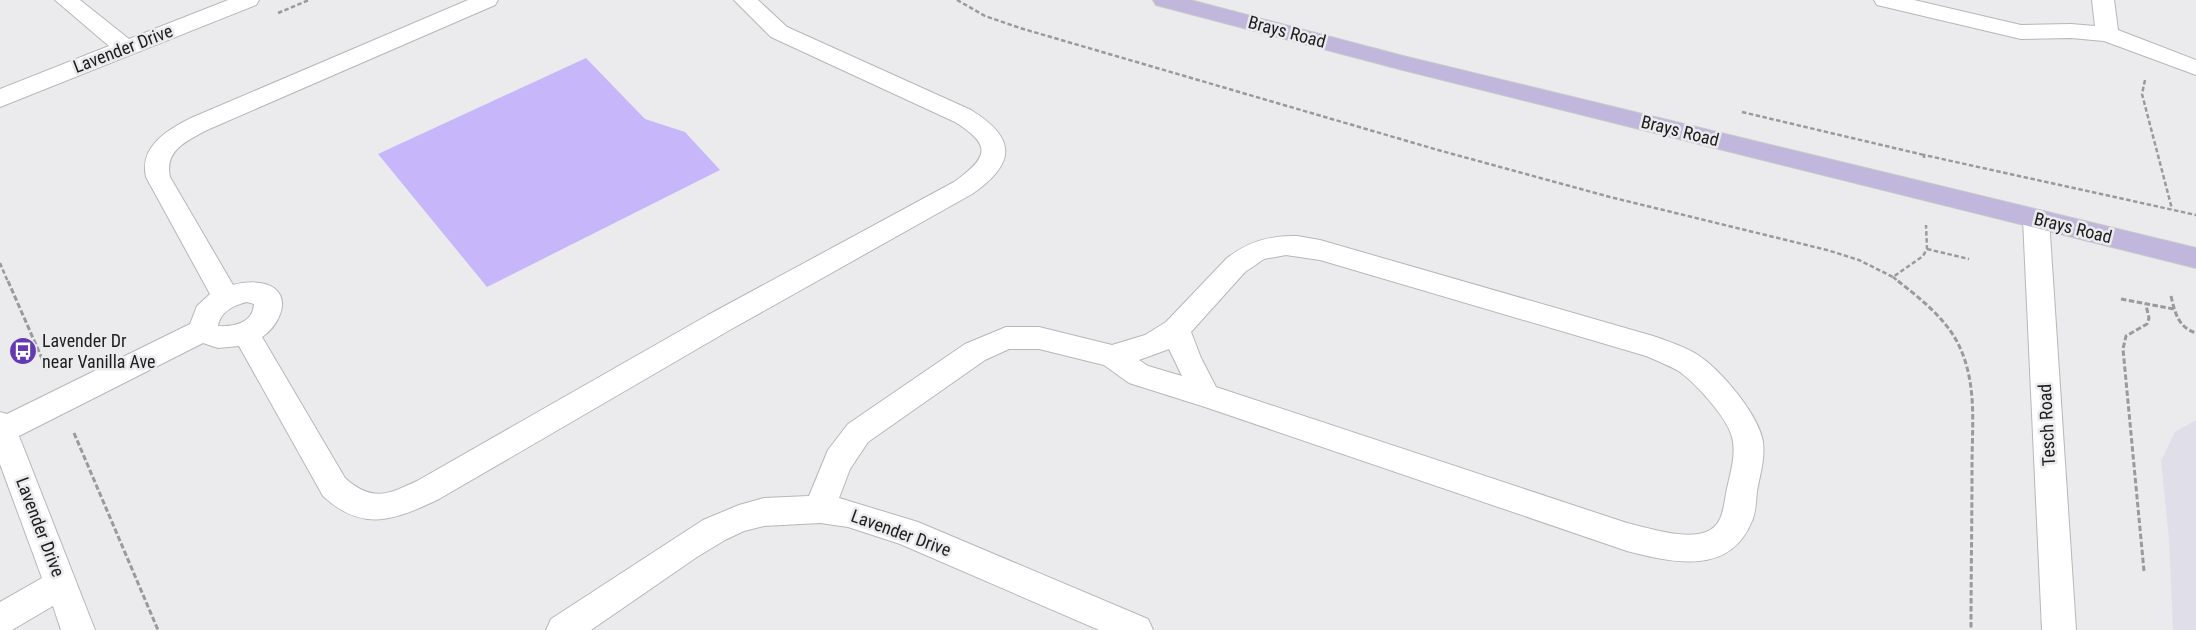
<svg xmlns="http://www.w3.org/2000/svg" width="2196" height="630" font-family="'Roboto Condensed',sans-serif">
  <rect width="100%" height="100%" fill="#ebebee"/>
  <path fill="#e0dee8" d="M2196,420v210h-23l-4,-91 -8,-78 14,-29z"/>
  <path fill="#c7b7fa" d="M586,58l59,61 40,13 35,38 -233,117 -109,-133z"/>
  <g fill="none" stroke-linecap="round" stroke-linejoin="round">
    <g stroke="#b7b6b9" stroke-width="2">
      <g id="minor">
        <path d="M55,0h25l49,39 99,-39h31l-3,5 -256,102v-18l109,-43z"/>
        <path d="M468,0h30l-3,5 -288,125c-20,11 -43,20 -37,47l63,108c11,-3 30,-5 41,3 18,14 2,40 -12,49l83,141c27,24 42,17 72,3l291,-166 246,-133c35,-25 38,-37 1,-60l-184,-85 -37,-37h24l29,27 184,83c47,29 44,54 1,84l-244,137 -289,168c-44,21 -76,34 -116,-3l-84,-150 -21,2 -15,-5 -184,93 76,194h-34l-8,-24 -41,24h-12v-28l42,-24 -42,-114v-52l7,2 183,-90 7,-18 13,-12 -64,-117c-7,-30 21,-47 45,-59zM247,302l7,2c-1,19 -20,23 -36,22 2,-14 16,-21 29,-24z"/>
        <path d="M1874,0h40l107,25 50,-1 24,2 -3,-26h22l4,30 78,30v15l-92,-34 -33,-3 -50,1 -144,-34z"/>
        <path d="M2036,210l9,2 4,7 27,411h-34l-19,-411 4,-7z"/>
        <path d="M1297,236l23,4 333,96c15,5 32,11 45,19 23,15 61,60 65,87 2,17 -3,33 -6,49 -1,10 -1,21 -5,30 -22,55 -79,42 -125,30l-422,-144 -76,-24 -25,-18 -65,-16h-30l-24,11 -117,82 -18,27 -11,29 79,24 230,97 5,11h-54l-199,-86 -52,-17 -28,-4 -56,3 -20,5 -19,9 -28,17 -106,73h-45l5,-11 152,-99 36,-15 25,-7 45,-2 19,-46 20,-26 117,-80 41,-17h33l73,18 33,-10 21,-13 61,-64c21,-16 43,-23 70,-22zM1286,255l34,5 326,96c10,4 21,9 31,14 17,11 50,47 55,67 5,19 -3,39 -6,57 -3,15 -3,31 -20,38 -21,8 -58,-4 -79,-9l-411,-136 -15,-29 -10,-26 54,-60 19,-13zM1169,349l13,27 -34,-10 -9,-6z"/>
      </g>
    </g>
    <g stroke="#c9c9c9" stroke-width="2">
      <path id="major" d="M1153,0h37l213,56 793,192v20l-793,-198 -247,-65z"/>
    </g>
    <g stroke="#9a9a9c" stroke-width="2.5" stroke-dasharray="4.5 2.5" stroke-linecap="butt">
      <path d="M957,0l28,16 35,12 418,122 172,47 217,53 32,10 34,17 30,-21 4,-7 -1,-24"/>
      <path d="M278,13l31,-13"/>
      <path d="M2145,80l-3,14 30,115"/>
      <path d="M1742,112l182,43"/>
      <path d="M1924,158v-3l272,60"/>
      <path d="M1927,249l42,10"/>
      <path d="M0,263l8,19"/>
      <path d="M1893,277l6,5"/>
    </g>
    <g stroke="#9a9a9c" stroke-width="3" stroke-dasharray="5.5 2.5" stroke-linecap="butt">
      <path d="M8,281l39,89"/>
      <path d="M1898,281c24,19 51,40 63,69 16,37 11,78 11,116 0,55 -1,109 -1,164"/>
      <path d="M2171,296c4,17 7,31 25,37"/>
      <path d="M2121,299l53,10"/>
      <path d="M74,433l84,197"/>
      <path d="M2144,571l-21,-222 3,-13 21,-12 2,-6 -3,-13"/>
    </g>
    <use href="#minor" fill="#fff" fill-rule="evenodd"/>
    <use href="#major" fill="#c1b7dd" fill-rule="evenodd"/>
  </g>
  <defs>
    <g id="bus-disc" transform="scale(1.4375)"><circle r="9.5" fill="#6539b1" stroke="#ebebee"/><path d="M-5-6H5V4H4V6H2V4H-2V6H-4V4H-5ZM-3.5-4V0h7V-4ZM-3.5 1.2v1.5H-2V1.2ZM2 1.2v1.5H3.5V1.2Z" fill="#fff"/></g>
  </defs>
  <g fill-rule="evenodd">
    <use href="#bus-disc" x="23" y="351"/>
  </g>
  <g text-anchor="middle" stroke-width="5" stroke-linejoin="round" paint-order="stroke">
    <g font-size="18" fill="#1d1d1e" stroke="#ebebee">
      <text transform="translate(1287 32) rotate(15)" y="6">Brays Road</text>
      <text transform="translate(123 49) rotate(-21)" y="6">Lavender Drive</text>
      <text transform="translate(1680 131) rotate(14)" y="6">Brays Road</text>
      <text transform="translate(2073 228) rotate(14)" y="6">Brays Road</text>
      <text transform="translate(2047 425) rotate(-93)" y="6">Tesch Road</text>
      <text transform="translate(40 527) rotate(69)" y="6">Lavender Drive</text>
      <text transform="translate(901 533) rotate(20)" y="6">Lavender Drive</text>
    </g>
    <g font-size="18" fill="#1d1d1e" stroke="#ebebee" text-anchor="start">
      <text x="42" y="347">Lavender Dr<tspan x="42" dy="21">near Vanilla Ave</tspan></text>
    </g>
  </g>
</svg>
